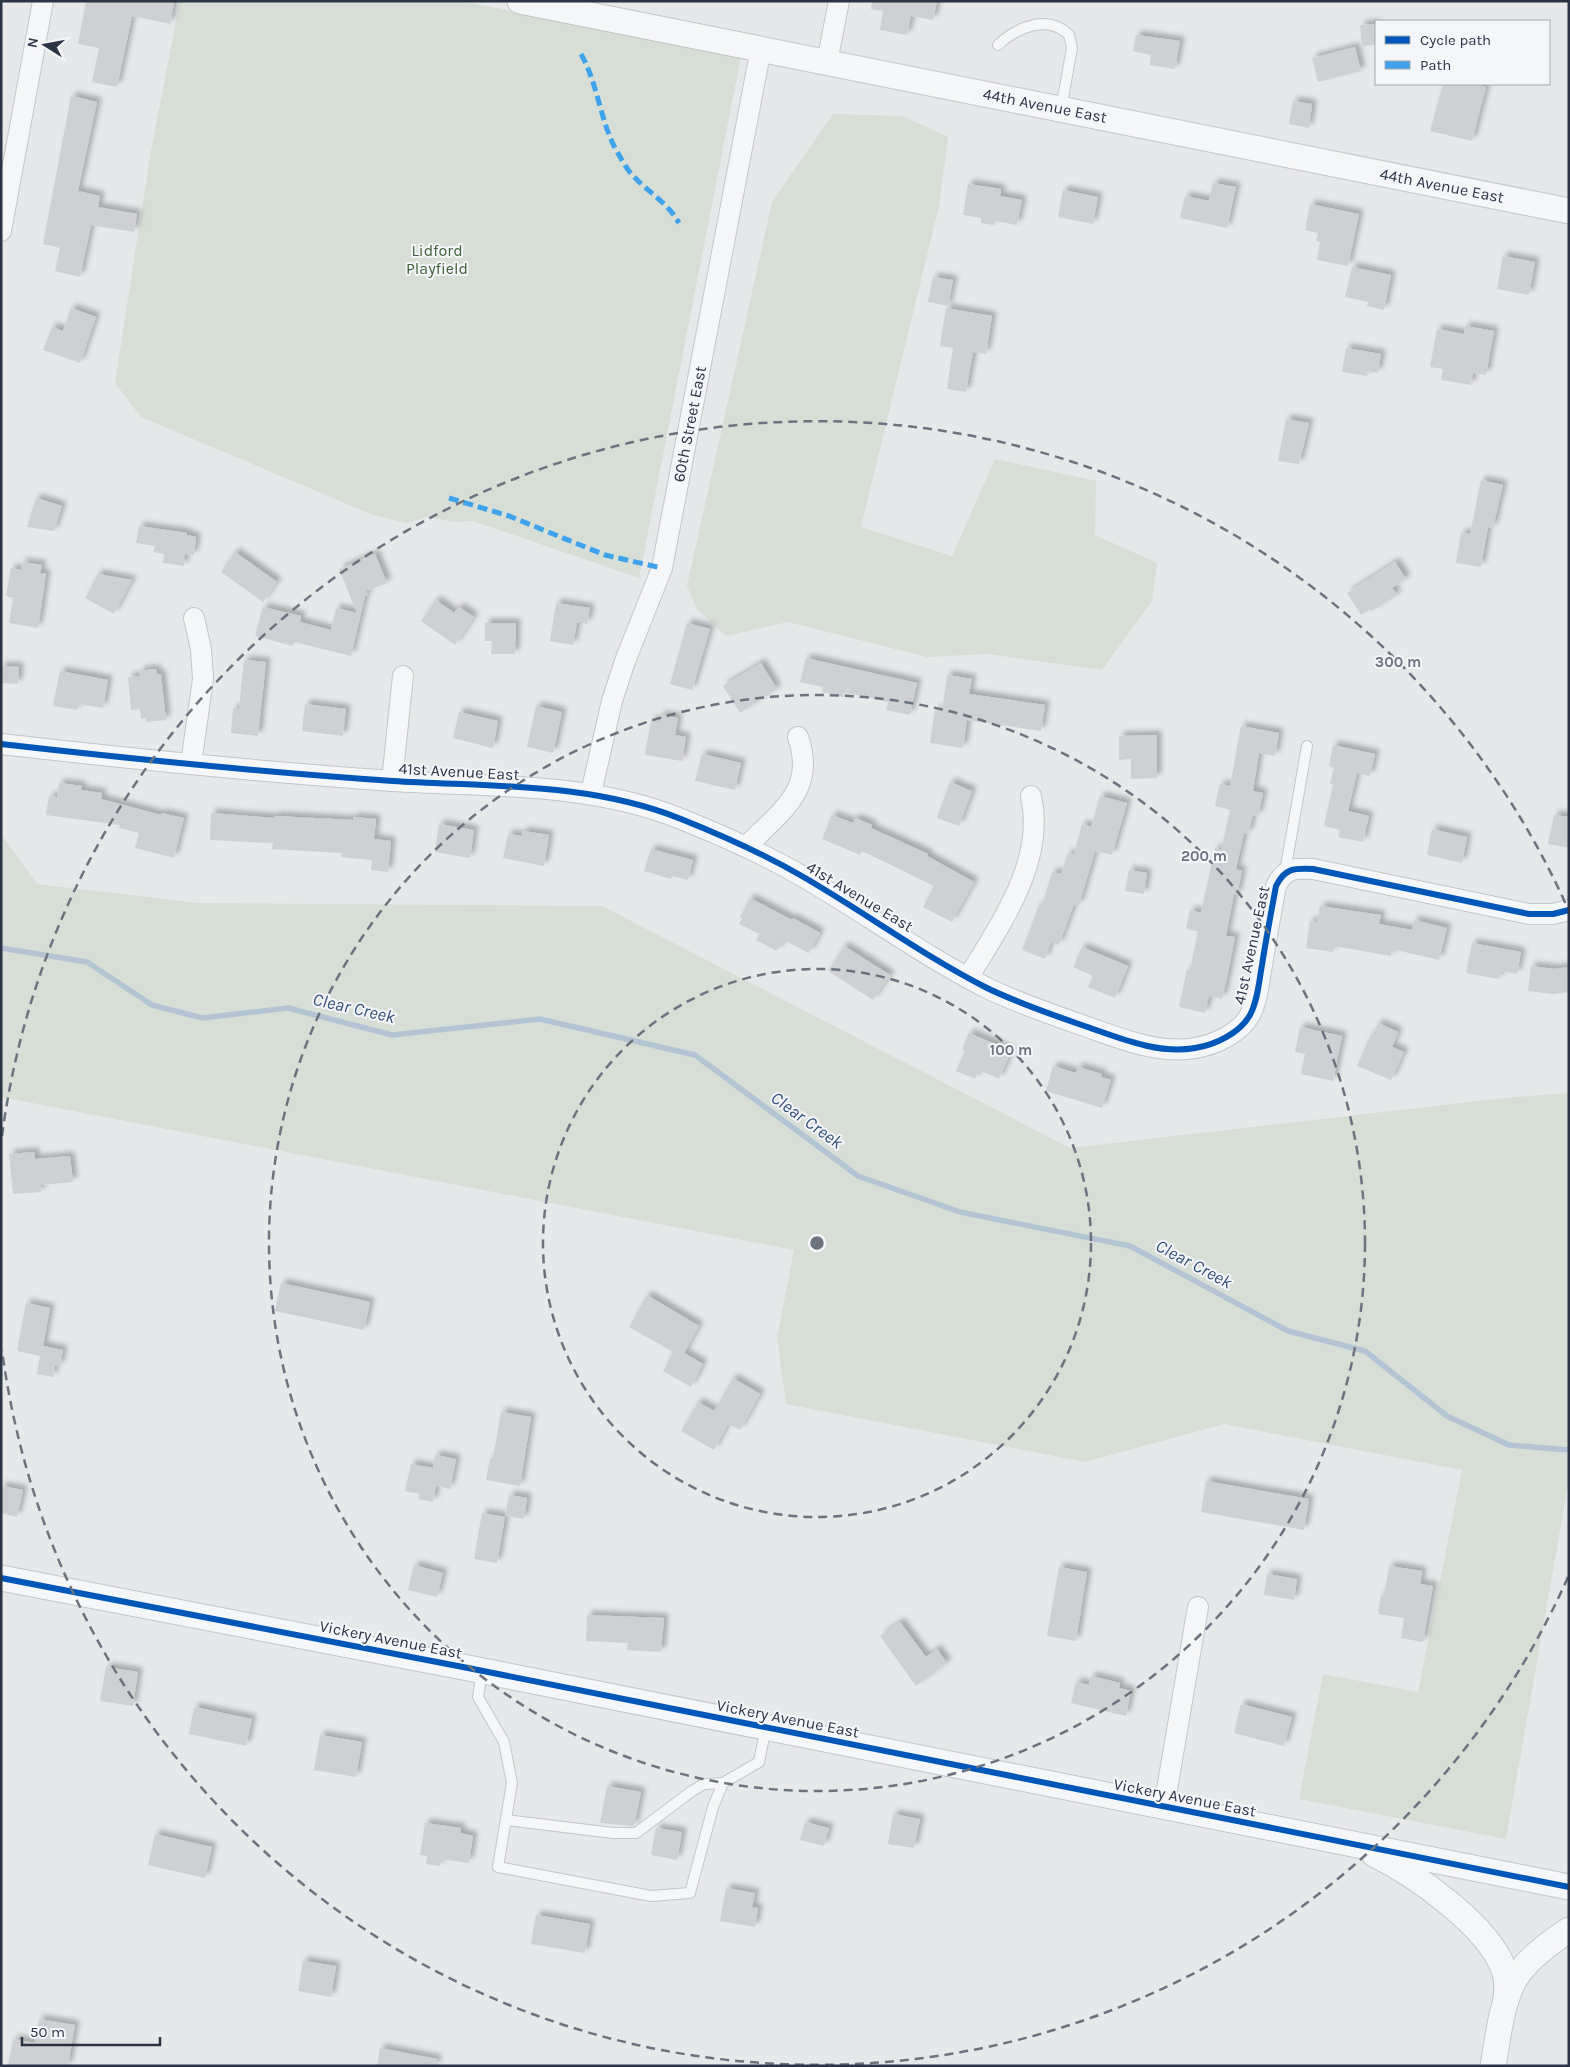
<svg xmlns="http://www.w3.org/2000/svg" width="1570" height="2067" font-family="Karla,sans-serif">
  <defs>
    <filter id="shadow"><feDropShadow dx="4.5" dy="-4.5" stdDeviation="2.5" flood-color="#0004"/></filter>
  </defs>
  <rect width="100%" height="100%" fill="#e6e8ea"/>
  <g fill="#d6ded6">
    <path d="M180,1h280l281,55 -102,522 -166,-57 -19,1 -27,-5 -20,6 -34,-8 -232,-98 -26,-34 35,-227z"/>
    <path d="M833,114l70,2 45,21 -9,69 -78,321 91,29 43,-97 101,22 -1,54 62,28 -5,38 -50,69 -114,-16 -61,3 -139,-35 -62,14 -29,-27 -10,-23 85,-384z"/>
    <path d="M1,834l36,50 161,19 404,3 468,242 435,-50 64,-5v397h-2l-61,349 -207,-40 24,-125 95,18 44,-222 -238,-46 -139,38 -299,-58 -9,-66 17,-88 -793,-153z"/>
  </g>
  <g fill="none" stroke-linecap="round" stroke-linejoin="round">
    <path stroke="#b4c4d5" stroke-width="5.5" d="M1,948l86,14 65,43 50,13 86,-10 104,27 148,-16 155,36 163,121 102,36 170,34 158,85 77,20 82,65 62,29 60,5"/>
  </g>
  <g fill="#ced0d3" filter="url(#shadow)">
    <path d="M86,1h79l9,2 -4,21 -38,-8 -15,71 -25,-5 7,-34 -21,-4z"/>
    <path d="M872,1h65l-4,19 -22,-4 -4,19 -27,-5 3,-19 -12,-2z"/>
    <path d="M1376,24v21l-14,1 -2,-21z"/>
    <path d="M1136,35l44,6 -5,28 -25,-4 1,-10 -18,-4z"/>
    <path d="M1355,47l6,24 -43,11 -6,-24z"/>
    <path d="M1443,84h30l13,3 -14,54 -42,-10z"/>
    <path d="M71,96l26,6 -19,89 22,5 -2,11 39,7 -3,18 -43,-7 -11,52 -25,-6 5,-23 -17,-4z"/>
    <path d="M1293,101l19,3 -3,24 -20,-4z"/>
    <path d="M1213,183l23,4 -9,41 -47,-10 5,-22 24,5z"/>
    <path d="M968,184l33,5 -1,7 22,4 -5,25 -22,-4 -1,4 -13,-2v-5l-18,-3z"/>
    <path d="M1063,190l35,7 -5,27 -35,-7z"/>
    <path d="M1310,204l49,10 -11,52 -31,-6 3,-18 -4,-1 2,-8 -13,-3z"/>
    <path d="M1503,256l32,6 -6,33 -32,-6z"/>
    <path d="M1352,267l39,8 -7,35 -17,-4 1,-4 -23,-5z"/>
    <path d="M933,277l20,3 -5,26 -20,-4z"/>
    <path d="M71,308l25,9 -16,46 -37,-13 9,-23 11,4z"/>
    <path d="M946,308l46,8 -6,38 -13,-2 -7,40 -19,-3 6,-41 -13,-2z"/>
    <path d="M1465,326l29,5 -8,44 -13,-2 -2,12 -30,-5 2,-11 -13,-2 7,-38 27,5z"/>
    <path d="M1346,348l35,6 -3,19 -10,-2 -1,5 -25,-4z"/>
    <path d="M1286,419l23,4 -10,41 -21,-3z"/>
    <path d="M1481,480l22,5 -10,43 -5,-1 -7,40 -25,-4 5,-30 9,1z"/>
    <path d="M36,498l26,8 -8,25 -27,-4z"/>
    <path d="M139,526l48,7v2l9,2 -2,18 -9,-1 -1,12 -21,-3 1,-9 -11,-2 2,-6 -19,-3z"/>
    <path d="M235,552l42,30 -14,20 -42,-30z"/>
    <path d="M375,554l12,29 -21,8 2,4 -3,1 -14,60 -57,-14 -1,4 -38,-10 8,-29 38,9 -1,6 31,8 5,-22 21,5 -18,-44z"/>
    <path d="M22,562l20,3 -2,8 6,1 -8,54 -29,-5 4,-25 -7,-2 5,-28 10,2z"/>
    <path d="M1395,562l11,17 -14,9 5,7 -25,16 -2,-2 -9,6 -14,-22z"/>
    <path d="M98,574l34,6 -18,34 -29,-16z"/>
    <path d="M436,600l18,13 5,-6 15,10 -19,28 -34,-24z"/>
    <path d="M556,603l34,5 -3,16 -10,-2 -4,23 -23,-4z"/>
    <path d="M485,623h31l-1,31h-24l1,-13h-7z"/>
    <path d="M687,623l23,6 -18,61 -22,-6z"/>
    <path d="M806,658l111,25 -7,32 -24,-5 2,-8 -44,-10 -1,5 -21,-5 1,-5 -23,-5z"/>
    <path d="M244,660l22,2 -8,74 -27,-3 2,-25h6z"/>
    <path d="M761,663l16,26 -37,24 -17,-27z"/>
    <path d="M1,666l18,1 -1,17 -17,-1z"/>
    <path d="M156,669l1,5h4l5,46 -20,2v-4l-5,1 -1,-10 -9,1 -3,-33 12,-1 -1,-5z"/>
    <path d="M60,671l48,9 -5,28 -24,-4 -2,6 -24,-4z"/>
    <path d="M947,675l25,4 -3,15 76,11 -4,26 -74,-11 -4,28 -33,-5 5,-33 7,2z"/>
    <path d="M305,704l41,5 -3,27 -41,-5z"/>
    <path d="M536,706l26,6 -9,41 -26,-6z"/>
    <path d="M459,712l39,9 -5,27 -40,-10z"/>
    <path d="M660,715l18,3 -3,17 11,2 -4,24 -37,-6 6,-35 8,1z"/>
    <path d="M1241,726l38,7 -4,23 -16,-3 -6,38 10,2 -5,23 -5,-1 -5,19 -4,-1 -8,36 6,2 -5,24 -3,-1 -8,42 9,1 -8,41 -5,21 -13,-3 -4,17 -26,-6 8,-38 3,1 8,-39 -12,-2 4,-19 11,3 14,-65 6,2 9,-40 -15,-4 5,-22 10,2z"/>
    <path d="M1157,735v43l-26,1v-20l-12,1v-24z"/>
    <path d="M1333,745l42,9 -5,22 -13,-3 -9,38 21,5 -6,26 -25,-5 2,-7 -16,-4 9,-41 -3,-1 4,-16 -5,-2z"/>
    <path d="M702,754l39,9 -6,27 -40,-9z"/>
    <path d="M950,782l22,9 -13,35 -22,-8z"/>
    <path d="M59,783l23,3 -1,4 21,3 -1,6 60,16v-2l23,5 -10,40 -39,-10 4,-15 -20,-5 1,-3 -74,-10 3,-19 8,1z"/>
    <path d="M1100,796l27,7 -15,52 -17,-4 -16,54 -5,-1 -15,41 -8,-3 -6,17 -23,-9 17,-45 3,1 10,-34 9,2 7,-21 6,2 8,-31 9,3z"/>
    <path d="M211,813l63,5 1,-2 78,4v-3l23,2 -2,20 17,2 -3,31 -17,-2 1,-10 -31,-3v-4l-69,-4 1,-6 -63,-3z"/>
    <path d="M832,815l21,8 2,-5 17,7 -1,3 57,26 -1,2 47,26 -22,40 -29,-15 11,-21 -72,-35 -2,4 -38,-16z"/>
    <path d="M1554,815l15,2v31l-21,-4z"/>
    <path d="M439,824l35,6 -4,28 -35,-6z"/>
    <path d="M1432,829l35,8 -5,26 -35,-8z"/>
    <path d="M523,831l26,4 -5,31 -41,-8 5,-24 14,2z"/>
    <path d="M651,849l42,11 -5,20 -16,-4 -1,3 -27,-8z"/>
    <path d="M1129,870l18,3 -3,21 -19,-3z"/>
    <path d="M750,898l42,22 1,-2 27,15 -11,20 -25,-13 -7,11 -21,-11 3,-6 -20,-10 3,-5 -2,-2z"/>
    <path d="M1320,906l61,9 -2,9 33,6 2,-10 33,8 -8,32 -47,-11 -1,7 -57,-10 -1,6 -27,-4 4,-27 7,2z"/>
    <path d="M1472,943l49,9 -4,22 -16,-3 -2,8 -33,-6z"/>
    <path d="M844,946l46,29 -17,25 -45,-29z"/>
    <path d="M1082,947l46,19 -13,32 -27,-11 5,-11 -20,-9z"/>
    <path d="M1531,966l23,3 15,-2v25l-17,2 -24,-3z"/>
    <path d="M1378,1023l20,9 -6,15 12,5 -13,28 -34,-14 14,-32 2,1z"/>
    <path d="M1300,1027l42,9 -9,45 -32,-7 4,-20 -10,-2z"/>
    <path d="M969,1033l42,18 -12,28 -20,-9 -4,9 -19,-8 9,-20 -3,-2z"/>
    <path d="M1053,1066l23,7 2,-6 24,7 -1,3 10,3 -9,28 -56,-17z"/>
    <path d="M35,1152v7l35,-3 3,26 -33,3 1,7 -28,2 -4,-40z"/>
    <path d="M281,1283l89,19 -6,28 -89,-19z"/>
    <path d="M647,1295l52,31 -15,27 19,11 -12,23 -28,-16 10,-19 -44,-25z"/>
    <path d="M26,1303l24,5 -7,38 20,4 -3,16 -5,-1 -2,12 -16,-3 3,-18 -23,-5z"/>
    <path d="M733,1378l27,16 -20,36 -12,-6 -14,26 -33,-19 17,-29 16,9z"/>
    <path d="M501,1412l30,5 -11,69 -34,-6 4,-22 3,1z"/>
    <path d="M435,1455l21,4 -6,30 -14,-3 -3,16 -15,-3 2,-5 -15,-3 6,-27 22,4z"/>
    <path d="M1206,1481l103,18 -5,31 -103,-18z"/>
    <path d="M1,1486l22,4 -6,27 -16,-4z"/>
    <path d="M509,1495l18,3 -3,21 -19,-3z"/>
    <path d="M482,1513l23,4 -8,46 -23,-4z"/>
    <path d="M414,1565l29,8 -6,24 -29,-7z"/>
    <path d="M1389,1566l33,5 -2,13 13,2 -10,56 -22,-4 3,-20 -26,-4 3,-19 3,1z"/>
    <path d="M1059,1567l28,5 -11,69 -29,-5z"/>
    <path d="M1267,1574l30,5 -3,21 -30,-5z"/>
    <path d="M587,1615l77,3 -3,34 -34,-2 1,-7 -42,-2z"/>
    <path d="M900,1622l26,35 11,-8 10,14 -31,23 -36,-50z"/>
    <path d="M106,1667l32,5 -5,34 -33,-5z"/>
    <path d="M1091,1676l29,7 -1,5 12,3 -5,25 -55,-13 5,-21 13,3z"/>
    <path d="M1241,1704l51,13 -8,29 -50,-13z"/>
    <path d="M194,1707l58,12 -6,27 -57,-12z"/>
    <path d="M320,1735l42,7 -6,35 -42,-7z"/>
    <path d="M607,1786l34,6 -7,34 -34,-3z"/>
    <path d="M893,1814l27,5 -6,29 -26,-4z"/>
    <path d="M805,1822l24,6 -5,18 -24,-6z"/>
    <path d="M425,1823l36,5 -1,5 13,3 -4,27 -28,-4 -1,7 -14,-2 1,-8 -7,-1z"/>
    <path d="M656,1828l26,4 -5,28 -26,-5z"/>
    <path d="M155,1834l57,13 -7,31 -57,-13z"/>
    <path d="M726,1888l29,5 -3,14 6,1 -3,19 -35,-6z"/>
    <path d="M536,1915l54,9 -5,29 -54,-9z"/>
    <path d="M303,1961l33,5 -5,31 -33,-6z"/>
    <path d="M39,2019l36,6 -7,41h-60l5,-27 22,4z"/>
    <path d="M380,2048l57,11 -1,7h-59z"/>
  </g>
  <g fill="none" stroke-linecap="round" stroke-linejoin="round">
    <g stroke="#c4c6c8" stroke-width="12">
      <g id="service">
        <path d="M998,45c19,-18 50,-31 71,-10l3,13 -11,61"/>
        <path d="M1285,872l22,-126"/>
        <path d="M482,1671l-4,26 26,45 8,41 -14,84 153,29 39,-3 23,-86 10,-24 36,-21 7,-35"/>
        <path d="M506,1820l107,13h23l56,-42 12,-7 19,-1"/>
      </g>
    </g>
    <g stroke="#c4c6c8" stroke-width="22">
      <g id="minor">
        <path d="M827,62l12,-61"/>
        <path d="M1,231l42,-230"/>
        <path d="M1,744c131,15 261,28 392,37 97,6 197,1 288,38 40,16 81,34 119,56 63,36 122,80 187,113 35,17 72,29 109,42 31,11 66,24 99,18 20,-3 45,-15 55,-33 8,-15 9,-34 12,-50 4,-26 9,-52 14,-79 9,-18 18,-18 37,-17l216,45h24l16,-4"/>
        <path d="M191,764l12,-85 -2,-30 -7,-31"/>
        <path d="M392,781l11,-105"/>
        <path d="M591,793l21,-92 13,-40 37,-93 99,-520"/>
        <path d="M746,847c33,-35 71,-56 52,-110"/>
        <path d="M968,978c32,-54 78,-116 63,-182"/>
        <path d="M1164,1807l34,-200"/>
      </g>
    </g>
    <g stroke="#c4c6c8" stroke-width="27">
      <g id="tertiary">
        <path d="M520,1l1049,210"/>
        <path d="M1,1578l462,89 1106,220"/>
        <path d="M1374,1854c41,20 115,72 130,116 4,9 3,20 2,30"/>
        <path d="M1493,2066c5,-27 8,-63 22,-87 12,-20 34,-36 54,-49"/>
      </g>
    </g>
    <use href="#service" stroke="#f5f6f7" stroke-width="10"/>
    <use href="#minor" stroke="#f5f6f7" stroke-width="20"/>
    <use href="#tertiary" stroke="#f5f6f7" stroke-width="25"/>
    <g stroke="#3ea3ec" stroke-width="5" stroke-dasharray="10 5" stroke-linecap="butt">
      <path d="M581,54c18,32 19,70 38,101 3,5 6,11 10,16 15,19 38,30 50,52"/>
      <path d="M449,498l60,18 96,39 57,13"/>
    </g>
    <g stroke="#f4f6f9" stroke-width="9">
      <g id="cycleway">
        <path d="M1,744c131,15 261,28 392,37 97,6 197,1 288,38 40,16 81,34 119,56 63,36 122,80 187,113 35,17 72,29 109,42 31,11 66,24 99,18 20,-3 45,-15 55,-33 8,-15 9,-34 12,-50 4,-26 9,-52 14,-79 9,-18 18,-18 37,-17l216,45h24l16,-4"/>
        <path d="M1,1578l462,89 1106,220"/>
      </g>
    </g>
    <use href="#cycleway" stroke="#0057b8" stroke-width="6"/>
  </g>
  <g fill="none" stroke="#6c737f" stroke-width="2.5" stroke-dasharray="9 6">
    <circle cx="817" cy="1243" r="274"/>
    <circle cx="817" cy="1243" r="548"/>
    <path d="M1568 1577A822 822 0 0 1 2 1350M2 1136A822 822 0 0 1 1568 909"/>
  </g>
  <g text-anchor="middle" stroke-width="4" stroke-linejoin="round" paint-order="stroke">
    <g font-size="16" fill="#2b3445" stroke="#f4f6f9">
      <text transform="translate(1045 105) rotate(11)" y="6">44th Avenue East</text>
      <text transform="translate(1442 185) rotate(11)" y="6">44th Avenue East</text>
      <text transform="translate(689 424) rotate(-79)" y="6">60th Street East</text>
      <text transform="translate(459 771) rotate(3)" y="6">41st Avenue East</text>
      <text transform="translate(860 896) rotate(31)" y="6">41st Avenue East</text>
      <text transform="translate(1251 945) rotate(-78)" y="6">41st Avenue East</text>
      <text transform="translate(391 1639) rotate(11)" y="6">Vickery Avenue East</text>
      <text transform="translate(788 1718) rotate(11)" y="6">Vickery Avenue East</text>
      <text transform="translate(1185 1797) rotate(11)" y="6">Vickery Avenue East</text>
    </g>
    <g font-size="16" fill="#3f6138" stroke="#f4f6f9">
      <text x="437" y="256">Lidford<tspan x="437" dy="18">Playfield</tspan></text>
    </g>
    <g font-size="18" font-style="italic" fill="#34527a" stroke="#f4f6f9">
      <text transform="translate(354 1008) rotate(13)" y="6">Clear Creek</text>
      <text transform="translate(807 1120) rotate(36)" y="6">Clear Creek</text>
      <text transform="translate(1194 1264) rotate(28)" y="6">Clear Creek</text>
    </g>
  </g>
  <circle cx="817" cy="1243" r="8" fill="#6c737f" stroke="#f4f6f9" stroke-width="2.5"/>
  <g font-size="15" text-anchor="middle" font-weight="bold" fill="#6c737f" stroke="#f4f6f9" stroke-width="4" stroke-linejoin="round" paint-order="stroke">
    <text x="1398" y="667">300 m</text>
    <text x="1204" y="861">200 m</text>
    <text x="1011" y="1055">100 m</text>
  </g>
  <rect width="1570" height="2067" fill="none" stroke="#2b3445" stroke-width="5"/>
  <rect x="1375" y="20" width="175" height="65" fill="#f4f6f9" stroke="#a4a8b1"/>
  <rect x="1385" y="36" width="25" height="8" fill="#0057b8" stroke="#a4a8b1"/>
  <text x="1420" y="45" font-size="15" fill="#2b3445">Cycle path</text>
  <rect x="1385" y="61" width="25" height="8" fill="#3ea3ec" stroke="#a4a8b1"/>
  <text x="1420" y="70" font-size="15" fill="#2b3445">Path</text>
  <g transform="translate(45 45) rotate(281)" stroke="#f4f6f9" stroke-width="4" paint-order="stroke">
  <path d="M0-4L9 19L0 12L-9 19Z" fill="#2b3445"/>
  <text y="-8" font-size="14" font-weight="bold" text-anchor="middle" fill="#2b3445">N</text>
  </g>
  <path d="M22 2037v8h138v-8" fill="none" stroke="#2b3445" stroke-width="2.5"/>
  <text x="30" y="2037" font-size="15" fill="#2b3445" stroke="#f4f6f9" stroke-width="4" paint-order="stroke">50 m</text>
</svg>
